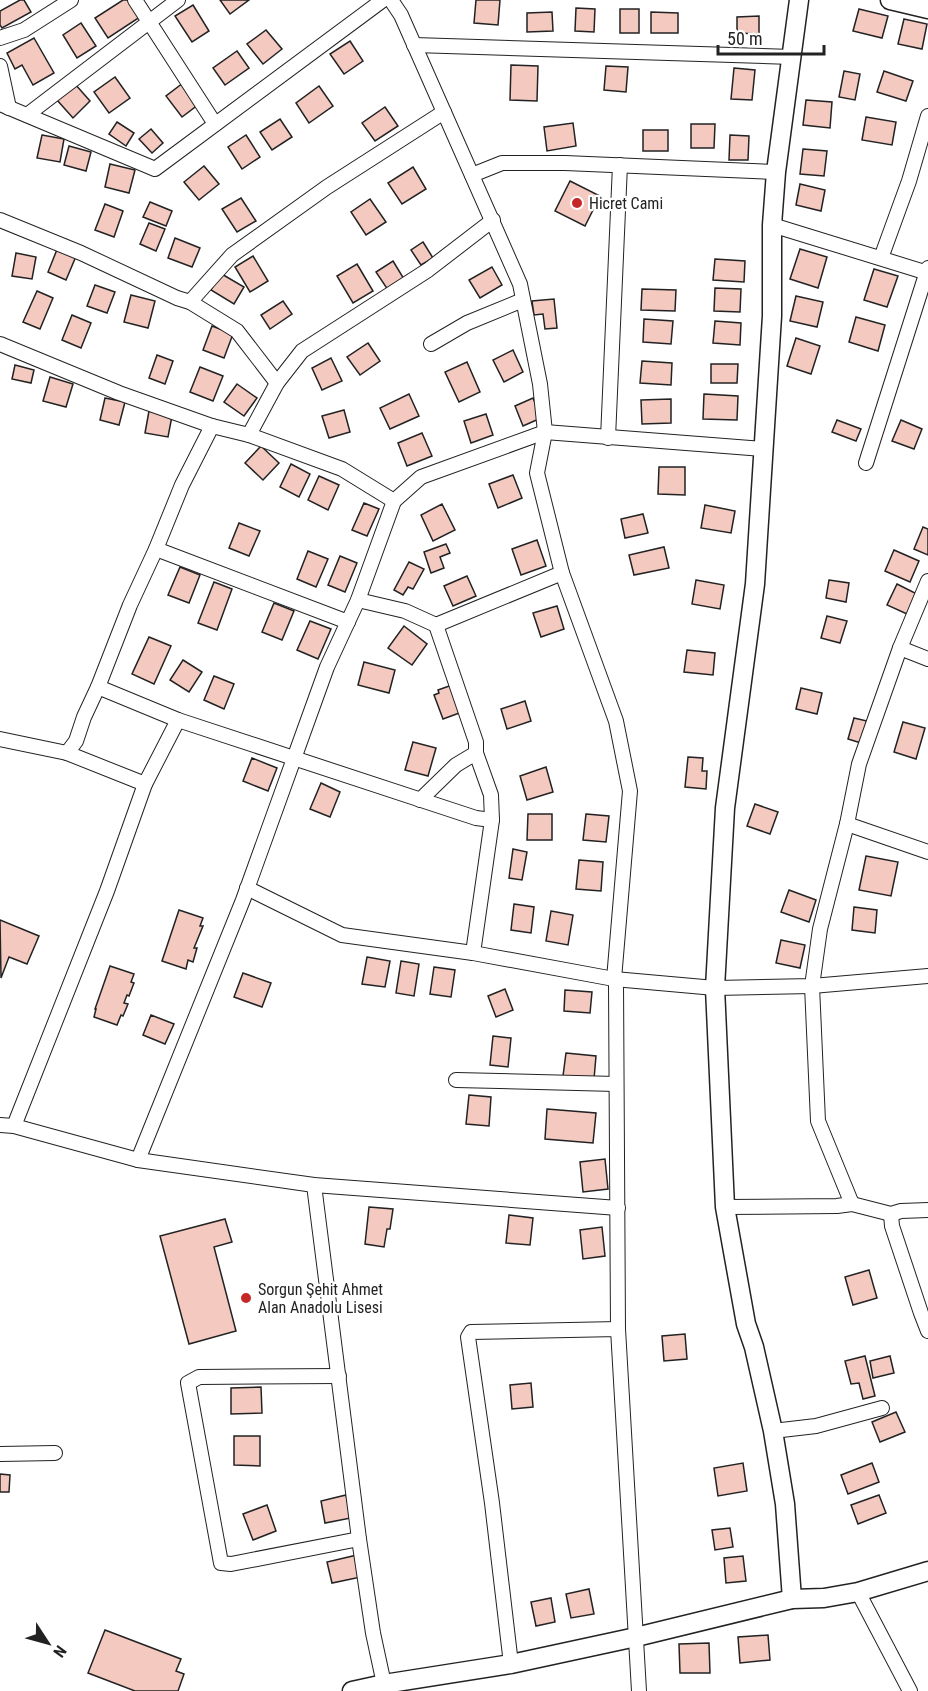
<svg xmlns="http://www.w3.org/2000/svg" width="928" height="1691" font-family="'Roboto Condensed',sans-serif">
  <rect width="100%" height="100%" fill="#fff"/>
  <g fill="#f3c9c0" stroke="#222" stroke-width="1.5">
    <path d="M20,0h4l7,12 -29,16 -2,-3v-14z"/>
    <path d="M123,0h10l10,15 -35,23 -13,-20z"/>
    <path d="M220,0h29l-19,14z"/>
    <path d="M476,0h24l-2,25 -24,-2z"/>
    <path d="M193,5l16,26 -17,11 -17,-26z"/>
    <path d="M576,8l19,1 -1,23 -19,-1z"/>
    <rect x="620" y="9" width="19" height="24"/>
    <path d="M859,9l29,7 -6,22 -29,-7z"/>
    <path d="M552,12l1,19 -26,1v-19z"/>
    <path d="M651,12l27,1v20h-27z"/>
    <path d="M759,16v18l-22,-1v-16z"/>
    <path d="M904,19l23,5 -5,25 -24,-5z"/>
    <path d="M81,23l15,23 -19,12 -14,-23z"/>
    <path d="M266,30l16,19 -19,15 -16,-20z"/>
    <path d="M34,38l20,35 -21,12 -11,-20 -7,4 -8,-16z"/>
    <path d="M350,41l13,20 -19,13 -14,-20z"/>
    <path d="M237,51l12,17 -24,17 -12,-17z"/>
    <path d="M511,65l27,1 -1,35 -27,-1z"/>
    <path d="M606,66l22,1 -2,25 -22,-2z"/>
    <path d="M734,68l21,2 -3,30 -21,-1z"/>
    <path d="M844,71l16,3 -5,26 -16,-3z"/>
    <path d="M884,71l29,10 -7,20 -29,-9z"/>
    <path d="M115,77l15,21 -21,15 -15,-21z"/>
    <path d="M183,83l16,21 -17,13 -16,-21z"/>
    <path d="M75,84l15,17 -17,17 -16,-18z"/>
    <path d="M319,86l14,20 -24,17 -13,-20z"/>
    <path d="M806,100l26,2 -2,26 -27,-3z"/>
    <path d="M385,107l13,19 -23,15 -13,-18z"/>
    <path d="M866,117l30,5 -4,23 -30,-5z"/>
    <path d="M280,119l12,18 -20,13 -12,-18z"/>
    <path d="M117,122l17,11 -8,13 -17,-12z"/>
    <path d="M573,123l3,23 -29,5 -3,-24z"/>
    <path d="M691,124h24l-1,24h-23z"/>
    <path d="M151,129l12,14 -11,10 -13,-14z"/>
    <rect x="643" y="130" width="25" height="21"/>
    <path d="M42,135l22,4 -4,23 -23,-4z"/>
    <path d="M246,135l14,22 -18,12 -14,-22z"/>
    <path d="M730,135l19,1 -1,24h-19z"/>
    <path d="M69,146l22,6 -5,19 -22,-6z"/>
    <path d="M803,149l24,2 -3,25 -24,-2z"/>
    <path d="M110,164l25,6 -6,23 -24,-6z"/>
    <path d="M204,166l15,18 -20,16 -15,-18z"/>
    <path d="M413,167l13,22 -24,15 -14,-21z"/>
    <path d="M570,181l30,15 -15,30 -30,-15z"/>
    <path d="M800,184l25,6 -4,21 -25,-6z"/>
    <path d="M241,198l15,23 -19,11 -15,-23z"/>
    <path d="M370,199l16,23 -20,13 -15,-23z"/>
    <path d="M150,202l22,9 -6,15 -23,-9z"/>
    <path d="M105,204l18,7 -9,26 -19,-7z"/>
    <path d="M149,223l16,6 -9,22 -16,-7z"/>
    <path d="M175,238l25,10 -8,19 -24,-9z"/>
    <path d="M423,242l10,16 -12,7 -10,-15z"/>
    <path d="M58,247l19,7 -11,26 -18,-8z"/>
    <path d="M800,249l27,8 -9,31 -28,-9z"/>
    <path d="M16,253l20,4 -4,22 -20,-3z"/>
    <path d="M253,256l15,25 -18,11 -15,-25z"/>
    <path d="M715,259l30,2 -1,21 -31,-2z"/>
    <path d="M393,261l11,18 -16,11 -12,-18z"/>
    <path d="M357,264l16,27 -20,12 -16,-27z"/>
    <path d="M492,267l10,18 -22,13 -11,-18z"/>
    <path d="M874,269l24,7 -11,31 -23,-7z"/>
    <path d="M220,273l24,14 -10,17 -23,-14z"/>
    <path d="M95,285l20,7 -8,21 -20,-7z"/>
    <path d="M715,288l26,1 -1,23 -26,-1z"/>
    <path d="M642,289l34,1 -1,21 -34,-1z"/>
    <path d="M37,291l16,7 -13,31 -17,-7z"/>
    <path d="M131,295l24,6 -7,27 -24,-6z"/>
    <path d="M796,296l27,6 -6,25 -27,-6z"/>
    <path d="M554,299l3,29 -12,1 -2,-15 -9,1 -2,-14z"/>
    <path d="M283,301l9,13 -22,15 -9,-14z"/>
    <path d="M72,315l19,8 -10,25 -19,-8z"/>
    <path d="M856,317l29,8 -7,26 -29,-9z"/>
    <path d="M644,319l29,2 -2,23 -28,-2z"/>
    <path d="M715,321l26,2 -1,22 -27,-2z"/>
    <path d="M212,326l21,8 -9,24 -21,-8z"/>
    <path d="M796,338l24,8 -9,28 -24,-8z"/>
    <path d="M368,343l12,18 -20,14 -13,-18z"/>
    <path d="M513,350l10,22 -19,10 -11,-22z"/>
    <path d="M157,355l16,6 -8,23 -16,-6z"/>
    <path d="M331,358l11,23 -20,9 -10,-22z"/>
    <path d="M642,361l30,2 -1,22 -31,-2z"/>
    <path d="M467,362l13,30 -21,10 -14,-30z"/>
    <path d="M711,364h27l-1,19h-26z"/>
    <path d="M15,365l19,5 -3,13 -19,-4z"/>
    <path d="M200,367l23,9 -10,25 -23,-9z"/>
    <path d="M50,377l23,7 -7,23 -23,-6z"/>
    <path d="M237,384l20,14 -13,18 -20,-14z"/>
    <path d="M409,394l10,22 -29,13 -10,-21z"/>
    <path d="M704,394l34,2 -1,24 -34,-1z"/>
    <path d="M105,398l20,4 -6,23 -19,-5z"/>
    <path d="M533,398l8,20 -18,8 -8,-20z"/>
    <path d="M671,399v24l-29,1 -1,-24z"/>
    <path d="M344,410l6,22 -21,6 -7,-22z"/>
    <path d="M149,411l23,5 -4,21 -23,-4z"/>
    <path d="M486,414l7,21 -22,8 -7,-22z"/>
    <path d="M837,420l24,9 -5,12 -24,-9z"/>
    <path d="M901,420l21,9 -8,20 -22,-8z"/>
    <path d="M422,433l10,23 -25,10 -9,-23z"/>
    <path d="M261,446l18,17 -16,17 -18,-17z"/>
    <path d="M291,464l19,10 -11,23 -19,-10z"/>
    <path d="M659,467h26v28l-27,-1z"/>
    <path d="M513,475l9,23 -24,10 -9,-24z"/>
    <path d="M319,476l20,9 -11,25 -20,-10z"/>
    <path d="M364,503l15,6 -12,27 -15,-6z"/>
    <path d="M442,504l13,26 -22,11 -12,-26z"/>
    <path d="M705,505l30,6 -4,22 -30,-5z"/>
    <path d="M643,514l5,19 -23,5 -4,-19z"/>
    <path d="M239,523l21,8 -11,25 -20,-8z"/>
    <path d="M923,527l5,2v26l-14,-6z"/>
    <path d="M537,540l9,26 -25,9 -9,-26z"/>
    <path d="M446,544l4,9 -10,4 4,11 -13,5 -7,-21z"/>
    <path d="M664,547l5,21 -35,7 -5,-20z"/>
    <path d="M894,550l25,11 -9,21 -25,-11z"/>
    <path d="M308,551l20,8 -12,28 -19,-8z"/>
    <path d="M340,556l17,7 -12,29 -17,-7z"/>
    <path d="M409,562l15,7 -11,20 -5,-2 -5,8 -9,-5z"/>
    <path d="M180,567l20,8 -11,28 -21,-8z"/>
    <path d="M467,576l9,20 -23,10 -9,-20z"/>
    <path d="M696,580l28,5 -4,24 -28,-5z"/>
    <path d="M829,580l20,3 -3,19 -20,-4z"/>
    <path d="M214,582l18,7 -15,41 -19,-7z"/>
    <path d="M897,584l20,10 -10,20 -20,-9z"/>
    <path d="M274,603l20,8 -12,29 -20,-8z"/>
    <path d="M557,606l7,23 -23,8 -8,-24z"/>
    <path d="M827,616l20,5 -7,22 -19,-5z"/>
    <path d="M310,621l21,8 -13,30 -21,-9z"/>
    <path d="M404,626l23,18 -15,21 -24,-17z"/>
    <path d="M149,637l22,9 -17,38 -22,-10z"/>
    <path d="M687,650l28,3 -2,22 -29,-3z"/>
    <path d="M183,660l19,12 -13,20 -19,-12z"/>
    <path d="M364,662l31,8 -6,23 -31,-8z"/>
    <path d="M214,676l20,8 -10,25 -20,-9z"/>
    <path d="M452,685l10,27 -19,7 -9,-24 5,-2 -1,-3z"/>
    <path d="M801,688l21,5 -5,21 -21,-5z"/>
    <path d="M525,701l6,20 -24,8 -6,-20z"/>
    <path d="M854,718l13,3 -6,22 -13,-4z"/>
    <path d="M903,722l22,6 -9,31 -22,-7z"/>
    <path d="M413,742l23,6 -8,28 -23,-6z"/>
    <path d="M688,757l15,1 -1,13h5l-1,18 -21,-2z"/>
    <path d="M252,758l25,10 -9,23 -25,-10z"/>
    <path d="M546,767l7,25 -26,8 -7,-24z"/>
    <path d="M321,783l19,9 -10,25 -20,-8z"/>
    <path d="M755,804l23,8 -8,22 -23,-8z"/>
    <path d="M528,814h24v26h-25z"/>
    <path d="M586,814l23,2 -3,26 -23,-2z"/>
    <path d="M513,849l14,3 -5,28 -13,-2z"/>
    <path d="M866,856l32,6 -7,34 -32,-6z"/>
    <path d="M579,860l24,2 -2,29 -25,-2z"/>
    <path d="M789,890l27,10 -7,22 -28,-10z"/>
    <path d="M514,904l20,3 -3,26 -20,-3z"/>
    <path d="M854,907l23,3 -2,23 -23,-3z"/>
    <path d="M179,910l24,8 -3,8h3l-9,22h3l-4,14 -5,-2 -2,9 -24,-8z"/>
    <path d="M551,911l22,4 -5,30 -22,-4z"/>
    <path d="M0,920l39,16 -12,28 -18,-7 -8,21z"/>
    <path d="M781,940l24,5 -5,23 -24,-5z"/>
    <path d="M367,957l23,4 -5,26 -23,-3z"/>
    <path d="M401,961l18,3 -5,32 -18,-3z"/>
    <path d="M110,966l24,8 -3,8 3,1 -5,13 -2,-1 -3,8 4,1 -5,12 -2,-1 -4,10 -23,-8 2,-8h-1z"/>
    <path d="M434,967l21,3 -4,27 -21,-3z"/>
    <path d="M243,973l28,10 -9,24 -28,-10z"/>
    <path d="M505,989l8,21 -17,7 -8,-21z"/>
    <path d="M565,990l27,2 -2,21 -26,-2z"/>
    <path d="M151,1015l23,9 -9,20 -22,-9z"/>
    <path d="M493,1036l18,2 -3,29 -18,-2z"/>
    <path d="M566,1053l30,3 -2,23 -31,-3z"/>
    <path d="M469,1095l22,2 -2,29 -23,-2z"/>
    <path d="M547,1109l49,4 -3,30 -48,-4z"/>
    <path d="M605,1159l3,30 -25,3 -3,-30z"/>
    <path d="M369,1207l24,2 -3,20h-3l-3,18 -19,-3z"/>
    <path d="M509,1215l24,3 -3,27 -24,-2z"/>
    <path d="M225,1219l7,23 -18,5 22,84 -47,13 -29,-108z"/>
    <path d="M602,1227l3,29 -22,3 -3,-29z"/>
    <path d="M869,1270l8,28 -24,7 -8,-28z"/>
    <path d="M685,1334l2,25 -23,2 -2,-25z"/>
    <path d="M865,1356l10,40 -12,3 -4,-16 -8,1 -6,-23z"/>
    <path d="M890,1356l4,17 -21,5 -3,-17z"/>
    <path d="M531,1383l2,24 -21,2 -2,-24z"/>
    <path d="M261,1387l1,26 -31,1v-26z"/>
    <path d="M896,1412l9,20 -25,10 -8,-20z"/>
    <path d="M234,1436h26v30l-26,-1z"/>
    <path d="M743,1463l4,28 -29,5 -4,-28z"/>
    <path d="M872,1463l7,19 -31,12 -7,-19z"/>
    <path d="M0,1474l10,1 -1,17h-9z"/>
    <path d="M346,1495l5,23 -26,5 -4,-22z"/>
    <path d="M879,1495l7,18 -28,11 -7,-19z"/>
    <path d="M267,1505l9,26 -23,9 -10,-26z"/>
    <path d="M730,1528l3,19 -18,3 -3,-20z"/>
    <path d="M357,1555l4,22 -29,6 -5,-21z"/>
    <path d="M743,1556l3,25 -20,2 -2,-25z"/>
    <path d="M589,1589l5,25 -23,4 -5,-24z"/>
    <path d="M551,1598l4,24 -19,4 -5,-24z"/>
    <path d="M105,1630l76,29 -5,12 8,3 -6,17h-43l-47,-18z"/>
    <path d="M768,1635l2,25 -30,3 -2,-26z"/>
    <path d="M709,1643l1,30h-30l-1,-29z"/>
  </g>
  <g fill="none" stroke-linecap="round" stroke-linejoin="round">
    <g stroke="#222" stroke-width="16">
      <g id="street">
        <path d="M135,0l80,124"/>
        <path d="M391,0l10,15 119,269 20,100 5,48 -8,41 25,100 54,148 14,70 -16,188 2,4 2,346"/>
        <path d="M0,38l24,-8 47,-30"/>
        <path d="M414,45l378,12"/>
        <path d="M0,66l9,42"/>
        <path d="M0,104l155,65 228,-169"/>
        <path d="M27,115l151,-115"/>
        <path d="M472,175l30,-12h63l211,9"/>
        <path d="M0,220l81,33 96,45 13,4 47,29 40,52"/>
        <path d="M772,225l156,48"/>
        <path d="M881,258l28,-77 19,-65"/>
        <path d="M190,302l42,-47 95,-68 117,-75"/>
        <path d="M0,344l119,49 93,33 37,9 93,34 52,32"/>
        <path d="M431,344l36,-21 56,-23"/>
        <path d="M249,435l28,-52 25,-32 126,-81 65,-50"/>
        <path d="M608,438l12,-273"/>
        <path d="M866,463l62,-195"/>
        <path d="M156,549l192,73"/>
        <path d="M358,600l47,11 31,14 126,-52"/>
        <path d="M436,625l40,117v11l15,42 1,25 -19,133"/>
        <path d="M900,648l28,11"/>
        <path d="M98,687l80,33 298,98 16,2"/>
        <path d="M0,739l67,14 78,31"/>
        <path d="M67,753l9,-12 8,-24 14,-30 32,-82 26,-56 26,-64 30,-59"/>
        <path d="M420,800l36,-35 20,-12"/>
        <path d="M847,824l81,28"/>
        <path d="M247,888l95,47 131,18 141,26 101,9 97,-2 116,-10"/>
        <path d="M456,1080l160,4"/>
        <path d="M0,1125l14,1 124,34 176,25 304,23"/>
        <path d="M14,1126l93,-235 38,-107 33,-64"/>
        <path d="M138,1160l105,-260 84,-233 31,-67 36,-99 27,-24 124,-45 218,17"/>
        <path d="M314,1185l45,354 14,94 11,51"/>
        <path d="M852,1204l-34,-83 -6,-135 8,-57 27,-105 12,-60 41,-116 28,-67"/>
        <path d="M725,1207l112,-1 15,-2 39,10 10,-3 27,-1"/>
        <path d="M891,1214l1,12 29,87 7,18"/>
        <path d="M339,1376l-140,1 -11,6 33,180 10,1 128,-25"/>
        <path d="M773,1431l43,-5 66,-18"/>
        <path d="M0,1454l55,-1"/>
        <path d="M858,1592l52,99"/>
        <path d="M511,1664l-19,-161 -24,-166 3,-5 147,-3 21,362"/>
      </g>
    </g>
    <g stroke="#222" stroke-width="21">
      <g id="secondary">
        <path d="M890,0l38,9"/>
        <path d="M792,1599l-7,-95 -12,-73 -19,-84 -8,-23 -21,-117 -10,-219 10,-180 30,-224 17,-268v-91l4,-53 23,-172"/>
        <path d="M352,1691l32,-7 127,-20 125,-27 156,-38 32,-1 34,-6 70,-21"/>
      </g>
    </g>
    <use href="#street" stroke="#fff" stroke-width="14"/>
    <use href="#secondary" stroke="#fff" stroke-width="18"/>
  </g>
  <g fill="#c62828" stroke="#fff" stroke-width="2">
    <circle cx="577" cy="203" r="6"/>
    <circle cx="246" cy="1298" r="6"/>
  </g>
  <g text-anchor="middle" stroke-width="4.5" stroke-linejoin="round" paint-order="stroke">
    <g font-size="16" fill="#222" stroke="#fff" text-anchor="start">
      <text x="589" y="209">Hicret Cami</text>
      <text x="258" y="1295">Sorgun Şehit Ahmet<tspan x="258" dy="18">Alan Anadolu Lisesi</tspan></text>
    </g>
  </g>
  <g transform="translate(48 1643) rotate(126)" stroke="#ffffff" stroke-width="4.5" paint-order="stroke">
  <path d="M0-4.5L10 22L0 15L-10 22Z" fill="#222222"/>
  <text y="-9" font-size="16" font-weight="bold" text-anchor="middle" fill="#222222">N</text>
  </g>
  <path d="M718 45v9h106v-9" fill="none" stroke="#222222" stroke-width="3"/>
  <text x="727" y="45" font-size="18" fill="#222222" stroke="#ffffff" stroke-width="4.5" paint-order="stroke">50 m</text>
</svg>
